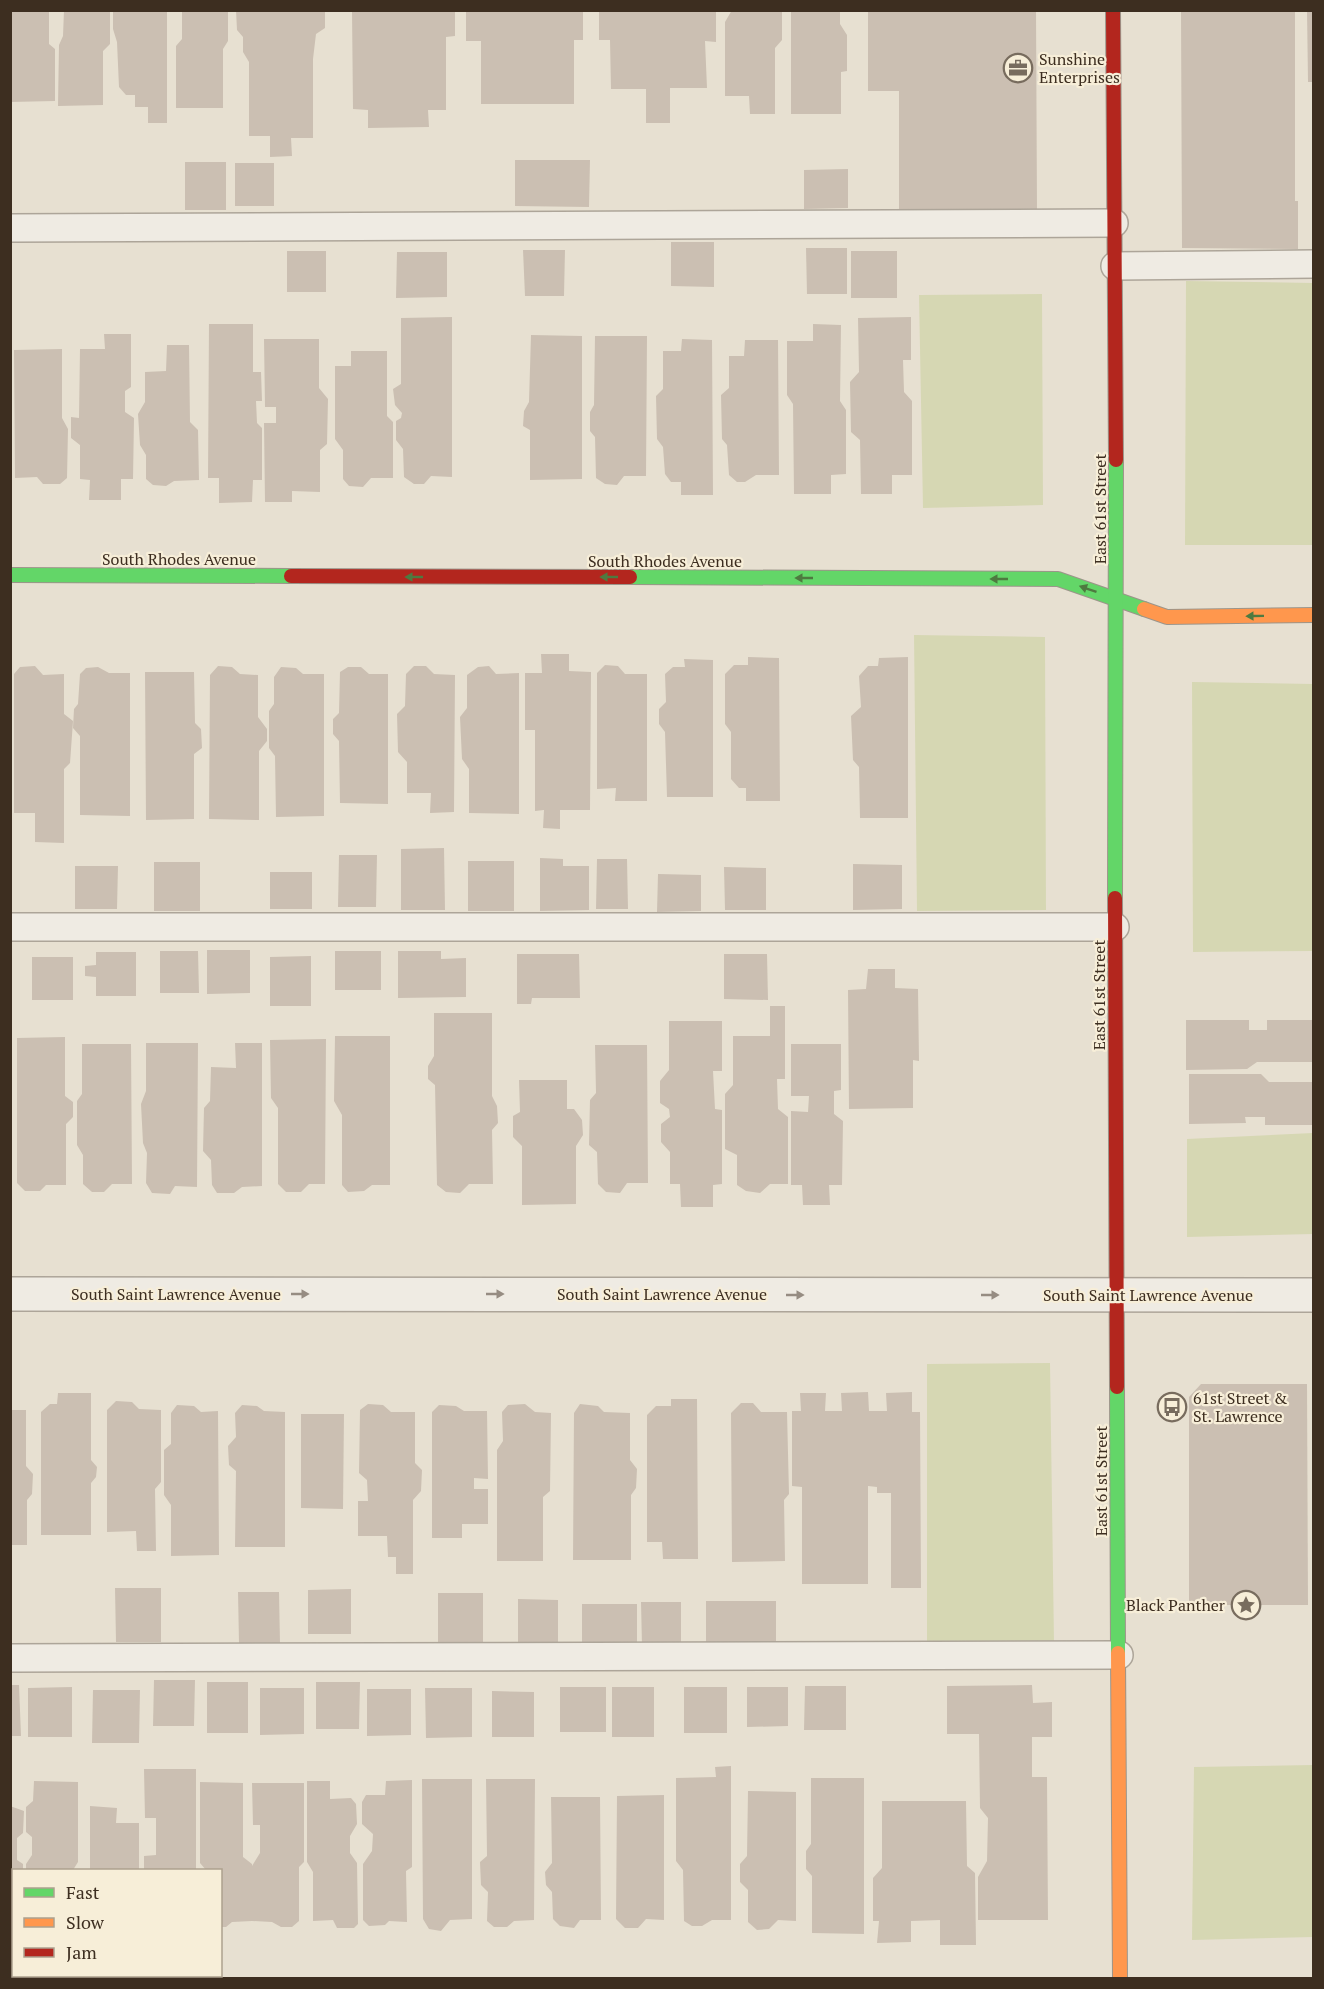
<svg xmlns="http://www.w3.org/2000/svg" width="1324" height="1989" font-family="'PT Serif',serif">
  <rect width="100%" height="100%" fill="#e7e0d1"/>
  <g fill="#d6d7b3">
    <path d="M1186,281l127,2v262h-128z"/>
    <path d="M1042,294l1,211 -120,3 -4,-213z"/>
    <path d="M914,635l131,2 1,273 -129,1z"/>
    <path d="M1192,682l121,2v267l-120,1z"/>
    <path d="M1313,1133v101l-126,3v-98z"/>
    <path d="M1050,1363l4,279 -127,2v-280z"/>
    <path d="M1313,1765v172l-121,3 2,-173z"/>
  </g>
  <g fill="#cbbfb2">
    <path d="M10,10h39v34l6,5v52l-45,1z"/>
    <path d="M64,10h46v34l-7,7v54l-45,1 1,-61 4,-9z"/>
    <path d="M113,10h54v113h-19v-16h-13v-12h-9l-7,-8 -2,-45 -4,-13z"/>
    <path d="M182,10h46v31l-5,8v59h-47v-62l6,-7z"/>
    <path d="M236,10h89v18l-9,6 -3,25v79h-22l1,18 -22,1v-21h-21v-74l-6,-10v-15l-6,-7z"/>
    <path d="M352,10h103v26l-9,1v73h-18l1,17 -61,1v-18l-15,-1z"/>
    <path d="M466,10h117v30h-9v64h-93v-63h-15z"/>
    <path d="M599,10h117v32l-11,-1 2,47h-37v35h-24v-34h-35l-1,-49h-11z"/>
    <path d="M732,10h50v30l-7,8v66h-25l-1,-18h-24v-74z"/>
    <path d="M791,10h49v14l7,11v36l-6,1v42h-50z"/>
    <path d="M868,10h168l1,201 -138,1v-121h-31z"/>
    <path d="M1181,10h114v191h3v48l-116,-1z"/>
    <path d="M1307,10h7v72h-6z"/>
    <path d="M515,160h75l-1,47 -74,-1z"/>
    <rect x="185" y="162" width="41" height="48"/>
    <rect x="235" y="163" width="39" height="43"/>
    <path d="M848,169v39l-44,1v-39z"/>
    <path d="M671,242h43v45l-43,-1z"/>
    <path d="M806,248h41v46h-40z"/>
    <path d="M523,250h42l-1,46h-39z"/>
    <rect x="287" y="251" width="39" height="41"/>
    <rect x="851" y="251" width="46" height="47"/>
    <path d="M397,252h50v45l-51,1z"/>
    <path d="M452,317v160l-21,-1 -7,8h-10l-10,-7 -1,-28 -7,-9v-19l5,-3 1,-5 -7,-8 -2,-16 8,-5v-66z"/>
    <path d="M911,317v43h-8l1,32 8,9v74h-20v19h-31l-1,-54 -9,-8 -1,-50 9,-10 -1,-54z"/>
    <path d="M209,324h44v48h8l1,29h-6l1,22 5,5v52h-9l-1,22 -33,1v-25h-11z"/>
    <path d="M813,324l28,1 -1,76 6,9v64l-15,1v19h-37l-1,-90 -6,-9v-54h26z"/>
    <path d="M104,334h27v53l-6,4v21l9,6 -1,61h-12v21h-32l1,-20 -10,-1v-34l-9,-7v-21l8,1 1,-69h25z"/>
    <path d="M531,335l51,1v143l-52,1v-50l-7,-4 1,-15 5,-9z"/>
    <path d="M595,336h52l-1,140h-22l-7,9 -12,-1 -9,-6 -1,-41 -5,-6v-19l4,-7z"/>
    <path d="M264,339h55v49l9,11 -1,45 -7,6v42l-28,-1v11h-27l-1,-79h12v-16h-11z"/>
    <path d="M682,339l30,1 1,155h-32v-13h-10l-6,-8 -2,-27 -6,-8 -1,-43 7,-7v-38h18z"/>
    <path d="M745,340h33l1,135h-23l-11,7h-8l-8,-7 -2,-30 -5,-6 -1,-44 8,-7v-32h15z"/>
    <path d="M167,345h22l1,77 8,8 1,50 -25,1 -8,5 -13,-1 -7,-6v-24l-6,-10 -2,-31 7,-12v-30l21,-1z"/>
    <path d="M62,349v69l6,11 -1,49 -7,6h-17l-6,-7 -22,1 -1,-128z"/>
    <path d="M351,351h36v65l6,6v56h-22l-8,9 -14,-1 -6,-7v-29l-8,-11v-73h16z"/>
    <path d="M541,654h28v17l22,1 -1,138h-30v19l-17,-1 1,-18 -9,1v-81h-10v-57h17z"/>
    <path d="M748,657l31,1 1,143h-34v-13h-7l-8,-9v-47l-6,-8v-50l9,-9h14z"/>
    <path d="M908,657v161h-48l-1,-51 -6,-7 -2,-44 10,-9 -2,-31 9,-10h10l1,-8z"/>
    <path d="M684,659l29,1v137h-46l-2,-65 -6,-8v-15l7,-7 -1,-28 8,-7h12z"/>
    <path d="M605,665l13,1 7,8h22v127h-32l1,-13 -19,1v-116z"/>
    <path d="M35,666l8,9 21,-1v40l9,7 -3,42 -6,6v74l-29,-1v-29h-21v-139l6,-7z"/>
    <path d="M218,666l14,1 8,7 18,1v42l9,12v12l-8,10v69l-50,-1 1,-144z"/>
    <path d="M414,666h12l8,8 21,1 -1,137 -24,1 1,-20h-24v-31l-9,-10 -1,-38 8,-8 1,-32z"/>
    <path d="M489,666l7,8 23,-1v141l-50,-1v-44l-7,-10 -2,-42 7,-9v-33l11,-8z"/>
    <path d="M98,667l11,6h21v143l-50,-1v-79l-7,-8 1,-19 4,-5 2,-30 6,-6z"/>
    <path d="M281,667l15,1 7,6h21v142l-48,1 -1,-61 -6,-8v-37l5,-7v-27z"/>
    <path d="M348,667h13l8,7h19v130l-48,-1 -1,-62 -6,-7v-15l6,-6 1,-41z"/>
    <path d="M145,672h49l1,51 6,6 1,19 -8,6v65l-48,1z"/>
    <path d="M444,848l1,62h-44v-61z"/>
    <path d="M339,855h38l-1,52h-38z"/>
    <path d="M540,858l23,1v7h26v44l-49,1z"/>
    <path d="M597,859h30l1,50h-32z"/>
    <rect x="468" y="861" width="46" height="50"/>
    <rect x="154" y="862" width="46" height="49"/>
    <path d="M853,864l49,1v44l-49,1z"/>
    <path d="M75,866h43l-1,43h-42z"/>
    <path d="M724,867l42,1v42h-41z"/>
    <rect x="270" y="872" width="42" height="37"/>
    <path d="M658,874l43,1v36l-44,1z"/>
    <path d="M207,950h43v43l-43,1z"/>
    <path d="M160,951h38l1,42h-39z"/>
    <rect x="335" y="951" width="46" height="39"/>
    <path d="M398,951h43v8l25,-1v39l-68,1z"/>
    <path d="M96,952h40v44h-40v-19l-11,-1v-10l11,-1z"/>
    <path d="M517,954h62l1,44h-48l-1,6h-14z"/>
    <path d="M724,954h43l1,46 -44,-1z"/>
    <path d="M311,956v50h-41v-49z"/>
    <rect x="32" y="957" width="41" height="43"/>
    <path d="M868,969h27v19l23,1 1,72 -6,-1v48l-64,1 -1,-119 18,-1z"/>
    <path d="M770,1006h15v73h-8l1,30 10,8v67h-18l-10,9 -14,-2 -9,-6v-30l-12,-6v-55l8,-9v-49h37z"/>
    <path d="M434,1013h58v83l5,10 1,17 -6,7 1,54h-24l-9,9 -14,-1 -9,-7 -2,-100 -7,-6v-13l6,-10z"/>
    <path d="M1186,1020h63v10h18v-10h47v42h-57l-10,7 -61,1z"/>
    <path d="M669,1021h53v50h-9l2,38 7,1v74l-9,1v22h-32l-1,-23h-10v-32l-9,-10v-18l9,-7 -1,-8 -9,-6v-22l9,-11z"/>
    <path d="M335,1036h55v149h-18l-8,6 -16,1 -6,-7v-70l-8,-14z"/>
    <path d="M65,1037v59l8,6v15l-7,7v61h-20l-6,6h-15l-8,-8v-145z"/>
    <path d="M326,1039l-1,145h-16l-8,8h-15l-8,-8v-76l-7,-10 -1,-58z"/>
    <path d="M146,1043h52l-1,144 -22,-1 -5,8 -18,-1 -6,-10 1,-30 -4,-10 -2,-39 5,-13z"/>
    <path d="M235,1043h27v143l-20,1 -8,6h-17l-5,-8 -1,-25 -8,-9 1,-43 6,-7 1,-34 25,1z"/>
    <path d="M82,1044h49l1,140h-20l-8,8h-12l-9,-8v-29l-6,-10v-44l5,-7z"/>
    <path d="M791,1044h50v46l-7,1v23l9,7 -1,64h-13l1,20h-27l-1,-20h-11v-74l17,1 1,-16h-18z"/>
    <path d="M595,1045h52l1,138h-21l-7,10 -14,-1 -8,-8 -1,-32 -8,-7 1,-45 6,-7z"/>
    <path d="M1189,1074h72l8,8h45v43h-49v-8h-20l1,6 -57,1z"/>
    <path d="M519,1080h48v29h7l8,11 1,15 -7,11v58l-54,1v-59l-9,-9v-21l7,-4z"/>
    <path d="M1201,1384h106l1,221h-119v-208z"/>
    <path d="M868,1392l1,19h18l-1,-18 26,-1v20h8l1,176h-30v-95h-14v-6l-9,-1v98h-66v-97l-10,-1v-75h9l-1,-18h26l-1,18h17l-1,-18z"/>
    <path d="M58,1393h33v67l6,7 -1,10 -5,6v52h-50v-123l9,-8h7z"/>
    <path d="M671,1399h26l1,160h-35l-1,-17h-15v-127l9,-9h15z"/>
    <path d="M116,1401l16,1 7,7 22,1v72l-6,7 1,62h-19l-1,-20 -29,1v-122z"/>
    <path d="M741,1403h12l8,9h26l2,82 -5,6 1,61 -53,1 -1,-149z"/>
    <path d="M368,1404l15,1 8,7h24v51l7,7 -1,21 -8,9v74h-17v-17h-8l-1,-21h-29v-35h10l-1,-21 -8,-7 1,-63z"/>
    <path d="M525,1404l10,8 16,1 -1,78 -7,6v64h-46v-111l6,-9 -1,-29 6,-7z"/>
    <path d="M580,1404l18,2 6,6 26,1v47l7,9 -1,19 -5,7v65h-58l1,-147z"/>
    <path d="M177,1405l17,1 7,6 17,-1 1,144 -48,1v-51l-7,-10v-45l7,-6v-31z"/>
    <path d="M242,1405l15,1 7,5 21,1v135h-50l1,-76 -7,-6 -1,-19 8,-9 -1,-24z"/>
    <path d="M439,1405l17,1 8,5h23l1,68 -14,-1v11h14v35h-26v14h-30v-126z"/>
    <path d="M10,1410h16v56l7,8 -1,20 -5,6v45h-17z"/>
    <path d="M301,1414h43l-1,95 -42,-1z"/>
    <path d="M115,1588h46v54h-45z"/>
    <path d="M351,1589v45h-43v-44z"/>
    <path d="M238,1592h41l1,51h-41z"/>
    <rect x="438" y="1593" width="45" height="51"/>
    <path d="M518,1599l40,1v43l-40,-1z"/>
    <path d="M706,1601h70v43l-70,1z"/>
    <path d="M641,1602h40v44h-39z"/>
    <rect x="582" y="1604" width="55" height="39"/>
    <path d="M154,1680h41l-1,46h-41z"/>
    <rect x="207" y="1682" width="41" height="51"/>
    <path d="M316,1682h44l-1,47h-43z"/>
    <path d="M10,1685h9l2,51h-11z"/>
    <path d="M1032,1685l1,18 19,-1v35h-20v40h15l1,143h-70v-43l9,-16 1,-43 -8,-10 -1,-74h-32v-48z"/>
    <path d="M805,1686h41v44h-42z"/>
    <path d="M72,1687v50h-44v-49z"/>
    <rect x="560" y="1687" width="46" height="45"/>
    <rect x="612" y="1687" width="42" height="50"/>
    <rect x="684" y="1687" width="43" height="46"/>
    <path d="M747,1687h41v39l-41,1z"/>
    <path d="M260,1688h44v46l-44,1z"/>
    <path d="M425,1688h47v49l-46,1z"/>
    <path d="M367,1689h44v46l-44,1z"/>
    <path d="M93,1690h47l-1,53h-47z"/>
    <path d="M492,1691l42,1v45h-42z"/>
    <path d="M731,1766v154h-19l-10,6h-10l-8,-5 -1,-51 -7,-9v-83l40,-1 -1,-10z"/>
    <path d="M144,1769h52v101h-52v-14l12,-1v-37h-11z"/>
    <path d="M811,1778h53v156l-52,-1v-57l-6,-7v-18l5,-7z"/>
    <path d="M422,1779h50v140l-22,1 -9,11 -12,-2 -6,-10z"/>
    <path d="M486,1779h49l-1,141 -20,1 -7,6h-13l-7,-6 1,-29 -7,-7 -1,-23 7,-6z"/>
    <path d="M412,1780v87l-6,4 1,51 -18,-1 -4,4 -16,1 -6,-6v-56l9,-13 1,-17 -11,-10v-22l4,-7h19l1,-14z"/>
    <path d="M34,1781l44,1v80l-5,8h-47v-6l6,-9v-18l-6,-5v-25l7,-6z"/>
    <path d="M307,1781h23v18l21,-1 5,6 1,20 -7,12v17l7,10 1,61 -4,4h-17l-4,-8 -20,1v-49l-6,-10z"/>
    <path d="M200,1782l43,1v74l9,7v2l8,-13v-28h-7l-1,-42h52v79l-5,5v54l-7,6h-11l-9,-5 -20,-1 -20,1 -6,5h-6v-57h-14l-6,-7z"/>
    <path d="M748,1791l48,1v129l-18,-1 -9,9 -12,1 -9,-8v-32l-8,-8v-18l7,-8z"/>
    <path d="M664,1795v125l-18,-1 -8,9h-13l-9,-9 1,-123z"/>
    <path d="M551,1797h49l1,123h-21l-6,8 -14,-2 -7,-7 -1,-27 -6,-7 -1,-13 7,-9z"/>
    <path d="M882,1801h84l1,65 8,7 1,72h-36v-25l-29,1v21l-34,1 2,-22h-6v-43l9,-10z"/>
    <path d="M10,1806l14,5 -1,22 -6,5v22l6,4v6h-9v54h-4z"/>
    <path d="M90,1806l27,2 -1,15h23v47h-49z"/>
  </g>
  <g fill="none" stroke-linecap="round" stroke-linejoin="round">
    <g stroke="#ada599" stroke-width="30">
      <g id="lane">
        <path d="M10,228l1104,-5"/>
        <path d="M1115,266l199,-2"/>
        <path d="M10,927h1105"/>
        <path d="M10,1658l1109,-3"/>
      </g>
    </g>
    <g stroke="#ada599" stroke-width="36">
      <path id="street" d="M10,1294l1304,1"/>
    </g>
    <g stroke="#9c958a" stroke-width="16">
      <g id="fast">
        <path d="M10,575l281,1"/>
        <path d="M630,577l428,2 86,30"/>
        <path d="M1115,898l1,-438"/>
        <path d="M1117,1387l1,266"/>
      </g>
    </g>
    <g stroke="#9c958a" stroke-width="16">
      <g id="slow">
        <path d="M1144,609l23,8 147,-2"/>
        <path d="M1118,1653l2,325"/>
      </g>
    </g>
    <g stroke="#9c958a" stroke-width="16">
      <g id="jam">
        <path d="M1113,10l3,450"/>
        <path d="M291,576l339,1"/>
        <path d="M1115,898l2,489"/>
      </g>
    </g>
    <use href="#lane" stroke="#efebe3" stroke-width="27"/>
    <use href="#street" stroke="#efebe3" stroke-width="33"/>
    <use href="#fast" stroke="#63d668" stroke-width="14"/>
    <use href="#slow" stroke="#ff974d" stroke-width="14"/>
    <use href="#jam" stroke="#b3261e" stroke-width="14"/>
  </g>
  <defs><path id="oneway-solid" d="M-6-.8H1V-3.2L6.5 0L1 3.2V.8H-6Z" transform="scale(1.5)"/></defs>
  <g fill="#4e7a40">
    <use href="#oneway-solid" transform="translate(414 577) rotate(-180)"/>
    <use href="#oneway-solid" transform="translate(609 577) rotate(-180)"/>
    <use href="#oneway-solid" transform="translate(804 578) rotate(-180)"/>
    <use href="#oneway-solid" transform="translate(999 579) rotate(-180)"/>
    <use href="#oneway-solid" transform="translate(1088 589) rotate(-161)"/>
    <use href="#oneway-solid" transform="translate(1255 616) rotate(179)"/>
  </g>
  <g fill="#968c82">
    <use href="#oneway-solid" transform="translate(300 1294)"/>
    <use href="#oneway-solid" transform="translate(495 1294)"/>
    <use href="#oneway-solid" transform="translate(795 1295)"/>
    <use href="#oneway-solid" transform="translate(990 1295)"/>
  </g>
  <defs>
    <g id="office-ring" transform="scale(1.5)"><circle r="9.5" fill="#f7eed8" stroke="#786c5e" stroke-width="1.5"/><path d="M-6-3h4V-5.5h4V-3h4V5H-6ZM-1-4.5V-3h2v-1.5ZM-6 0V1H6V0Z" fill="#786c5e"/></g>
    <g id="bus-ring" transform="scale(1.5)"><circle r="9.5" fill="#f7eed8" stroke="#786c5e" stroke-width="1.5"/><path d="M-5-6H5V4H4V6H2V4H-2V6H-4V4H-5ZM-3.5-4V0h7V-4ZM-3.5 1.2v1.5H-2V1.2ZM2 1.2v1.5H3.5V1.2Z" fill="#786c5e"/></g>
    <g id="sight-ring" transform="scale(1.5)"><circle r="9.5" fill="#f7eed8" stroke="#786c5e" stroke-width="1.5"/><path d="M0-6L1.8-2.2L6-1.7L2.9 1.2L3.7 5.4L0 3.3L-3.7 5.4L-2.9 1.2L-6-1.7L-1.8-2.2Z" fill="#786c5e"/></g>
  </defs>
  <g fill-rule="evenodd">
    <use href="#office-ring" x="1018" y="68"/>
    <use href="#bus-ring" x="1172" y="1407"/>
    <use href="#sight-ring" x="1246" y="1605"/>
  </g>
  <g text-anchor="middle" stroke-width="4.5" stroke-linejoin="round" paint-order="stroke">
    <g font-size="16" fill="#3d2e20" stroke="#f7eed8" text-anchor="start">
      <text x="1039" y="65">Sunshine<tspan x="1039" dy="18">Enterprises</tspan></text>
      <text x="1193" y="1404">61st Street &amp;<tspan x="1193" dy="18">St. Lawrence</tspan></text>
      <text x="1225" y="1611" text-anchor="end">Black Panther</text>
    </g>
    <g font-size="16" fill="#3d2e20" stroke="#f7eed8">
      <text transform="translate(1100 509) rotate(-90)" y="6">East 61st Street</text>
      <text x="179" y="565">South Rhodes Avenue</text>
      <text x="665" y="567">South Rhodes Avenue</text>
      <text transform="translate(1099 995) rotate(-90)" y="6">East 61st Street</text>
      <text x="176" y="1300">South Saint Lawrence Avenue</text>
      <text x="662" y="1300">South Saint Lawrence Avenue</text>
      <text x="1148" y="1301">South Saint Lawrence Avenue</text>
      <text transform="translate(1101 1481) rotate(-90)" y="6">East 61st Street</text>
    </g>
  </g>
  <rect width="1324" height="1989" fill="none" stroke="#3d2e20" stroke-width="24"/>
  <rect x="12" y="1869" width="210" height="108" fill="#f7eed8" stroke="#ada18e" stroke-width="1.5"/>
  <rect x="24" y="1888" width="30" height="9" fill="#63d668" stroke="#ada18e" stroke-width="1.5"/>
  <text x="66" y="1899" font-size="18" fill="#3d2e20">Fast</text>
  <rect x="24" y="1918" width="30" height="9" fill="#ff974d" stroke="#ada18e" stroke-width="1.5"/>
  <text x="66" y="1929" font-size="18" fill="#3d2e20">Slow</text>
  <rect x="24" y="1948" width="30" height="9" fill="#b3261e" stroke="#ada18e" stroke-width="1.5"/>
  <text x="66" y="1959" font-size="18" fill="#3d2e20">Jam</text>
</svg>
